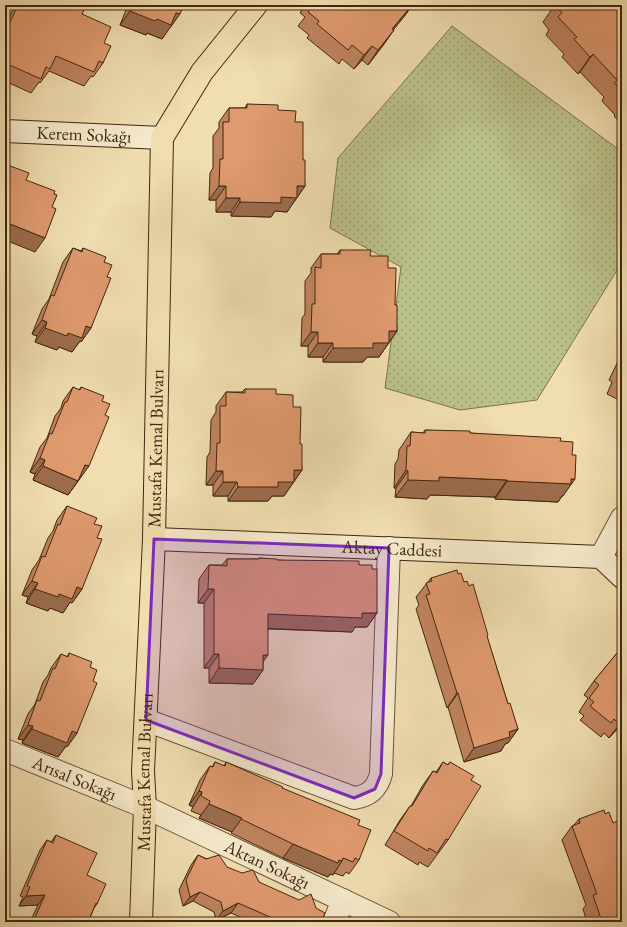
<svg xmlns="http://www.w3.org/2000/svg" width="627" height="927" font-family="'EB Garamond',serif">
  <defs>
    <pattern id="park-dots" width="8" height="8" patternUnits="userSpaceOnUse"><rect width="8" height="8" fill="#bbc18a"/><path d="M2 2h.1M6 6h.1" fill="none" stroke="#9a9d6f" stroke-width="1.8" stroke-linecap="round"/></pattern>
  </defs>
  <rect width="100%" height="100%" fill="#f0deb0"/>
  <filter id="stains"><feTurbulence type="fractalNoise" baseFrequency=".005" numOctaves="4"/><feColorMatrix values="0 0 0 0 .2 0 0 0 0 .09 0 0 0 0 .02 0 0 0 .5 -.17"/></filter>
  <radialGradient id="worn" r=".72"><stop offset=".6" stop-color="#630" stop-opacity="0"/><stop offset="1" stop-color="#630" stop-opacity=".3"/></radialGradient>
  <path fill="url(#park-dots)" stroke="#7e744c" d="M452,26l170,126v110l-85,138 -77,10 -75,-22 16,-121 -71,-39 8,-70z"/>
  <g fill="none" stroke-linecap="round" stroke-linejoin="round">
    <g stroke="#6e5437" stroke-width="24">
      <g id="street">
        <path d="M601,557l21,-39"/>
        <path d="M146,720l208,78c15,-2 23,-9 27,-24l8,-226"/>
        <path id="s1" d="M5,750l140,57 244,115"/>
        <path d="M334,922l9,-22"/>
      </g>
    </g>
    <g stroke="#42260f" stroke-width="24">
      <g id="secondary">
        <path id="s2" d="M5,131l157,7"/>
        <path id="s3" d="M154,539l447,18 21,20"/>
      </g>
    </g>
    <g stroke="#42260f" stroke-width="24">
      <g id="primary">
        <path id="s4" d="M141,922l4,-115 -2,-36 11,-232 8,-401 40,-66 54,-67"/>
      </g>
    </g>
    <use href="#street" stroke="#f5eacc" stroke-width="22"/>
    <use href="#secondary" stroke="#f5eacc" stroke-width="22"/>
    <use href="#primary" stroke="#f0deb0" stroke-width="22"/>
  </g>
  <g fill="#c0845f" stroke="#42260f">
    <path d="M15,5h64l3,9 22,29 -1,20 -10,14 -2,-1 -7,10 -35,-15 -9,12 -1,-1 -8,11 -26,-12v-55z"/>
    <path d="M128,5h56l-14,23h-1l-7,11 -15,-6 -1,2 -26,-10z"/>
    <path d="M305,5h107l-6,9 -13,16 -9,14 -16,21 -6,-5 -8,9 -12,-10 -3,5 -32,-26 2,-3 -11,-9 7,-9 -5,-4z"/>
    <path d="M555,5h58l9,10v110l-8,-9 1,-1 -13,-14 2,-4 -24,-25 -2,2 -16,-17 2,-3 -18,-19 3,-5 -6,-8z"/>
    <path d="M247,104l31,6 17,12 8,38 2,26 -18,26 -12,-1 -4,6 -40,-1v-4h-15v-12h-7l1,-27 3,-5v-32l6,-8v-6l10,-14h16z"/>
    <path d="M73,248l8,3 2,-3 21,14 3,15 -16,51 -10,14 -1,-1 -8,11 -13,-5 -2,3 -22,-8 2,-6 -5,-2 10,-25 7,-10 14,-37z"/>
    <path d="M340,250l30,6 18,12 7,37 2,26 -18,26h-12l-4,5h-40v-5h-15v-11h-7l1,-28 3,-4v-33l6,-8v-5l10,-14h16z"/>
    <path d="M622,353v53l-5,-3 2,-3 -12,-6 5,-12 -3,-2z"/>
    <path d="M73,387l6,3 2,-3 21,14 -23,79 -11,15 -35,-15 2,-6 -5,-2 10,-25 7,-9 8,-22 6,-8 2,-7z"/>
    <path d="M245,389l31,5 17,13 7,37 2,26 -18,26h-12l-4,5h-40v-5h-15v-11h-7l1,-28 3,-5 1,-32 5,-8v-6l10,-14h16z"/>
    <path d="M425,430l45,3 90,8 3,55h-1l-4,6 -63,-3v-2l-65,-2 -3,4 -32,-2 1,-9h-2l1,-24 3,-5 1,-9 12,-18 12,1z"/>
    <path d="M67,506l27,18 3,14 -15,51 -10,14 -2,-1 -7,11 -13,-5 -2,3 -22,-8 2,-6 -6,-2 10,-25 7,-10 9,-22 5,-7 4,-11z"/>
    <path d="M259,558l18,2 82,5 13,4 5,44 -10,14h-12l-3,5 -84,-3 -5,33v8l-10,14 -44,-1v-15h-5v-65h-6l1,-24 10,-14h13l5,-6h31z"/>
    <path d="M458,574l6,8 23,55 21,67 10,25 -10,14 -3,1 -4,7 -37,11 -16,-55 -1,1 -31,-99 3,-4 -3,-8 15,-19z"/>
    <path d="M622,647v80l-2,2 -2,-1 -9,10 -5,-5 -3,4 -21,-17 4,-4 -5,-4 9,-14 -4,-3 10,-14z"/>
    <path d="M69,653l21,14 3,14 -16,52 -10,14 -1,-1 -8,11 -36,-14 1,-3 -5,-1 10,-25 7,-10 8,-22 5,-7 3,-7 10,-14 6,3z"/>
    <path d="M215,762l9,4 2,-4 56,26 76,37 1,35 -10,14 -3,-2 -3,4 -9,-3 -1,2 -3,-1 -2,3 -45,-19 -52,-25 1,-1 -33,-14 2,-3 -10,-4 2,-4 -4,-2 11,-25 10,-14 2,1z"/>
    <path d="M443,762l5,3 2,-3 21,18 -23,60 -20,27 -9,-5 -1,3 -33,-20 15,-25 10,-14h1l12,-21 10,-14 3,1z"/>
    <path d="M605,814l8,9 9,99h-35l-4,-13 3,-4 -24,-65 10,-14 2,-1 5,-6z"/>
    <path d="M56,835l31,40 10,29 -3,4 -6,14h-58l8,-17 -19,1 4,-9 -3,-1 20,-46 7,-10 4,2z"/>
    <path d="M198,855l61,27 62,40h-70l-20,-9 -15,7 -2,-8 -21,-11 -10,5 -4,-16 12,-25z"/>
  </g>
  <g fill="#9c6c4d" stroke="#42260f">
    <path d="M412,5l-6,9 -23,29 9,-14z"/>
    <path d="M130,11l27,8 19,-6 4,1 -18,25 -15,-6 -1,2 -26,-10z"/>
    <path d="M394,30l-10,14 -16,21 10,-15z"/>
    <path d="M372,46l-10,14 -8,9 10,-14z"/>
    <path d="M593,54l-13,18 -2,2 12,-17z"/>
    <path d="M219,186h7l-10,14h-7z"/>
    <path d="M297,186h8l-18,26 -12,-1 -4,6 -40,-1 9,-14 41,-5z"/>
    <path d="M226,198h14l-9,14h-15z"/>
    <path d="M5,222l40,16 -10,14 -30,-12z"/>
    <path d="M42,320l5,2 -10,14 -5,-2z"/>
    <path d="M86,326l5,2 -10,14 -1,-1 -8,11 -13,-5 -2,3 -22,-8 10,-14 23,5z"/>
    <path d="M389,331h8l-18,26h-12l-4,5h-40l10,-14 40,-5z"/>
    <path d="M311,332h7l-10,14h-7z"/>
    <path d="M318,343h15l-10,14h-15z"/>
    <path d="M40,458l5,2 -10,14 -5,-2z"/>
    <path d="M85,465l4,1 -10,14 -4,-1z"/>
    <path d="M43,466l35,15 -10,14 -35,-15z"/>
    <path d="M294,470h8l-18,26h-12l-4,5h-40l10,-14 40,-5z"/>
    <path d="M406,470l2,1 -12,17h-2z"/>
    <path d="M216,471h7l-10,14h-7z"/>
    <path d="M439,477l68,3 -12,17 -65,-2 -3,4 -32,-2 13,-17z"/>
    <path d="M575,479l-12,17h-1l-4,6 -63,-3 12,-18z"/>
    <path d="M223,482h14l-9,14h-15z"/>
    <path d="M32,581l6,2 -10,14 -6,-2z"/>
    <path d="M77,587l5,2 -10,14 -2,-1 -7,11 -13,-5 -2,3 -22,-8 9,-14 24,5z"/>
    <path d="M208,589h6l-10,14h-6z"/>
    <path d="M362,613h15l-10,14h-12l-3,5 -94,-4 10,-14z"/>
    <path d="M214,654h5l-10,14h-5z"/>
    <path d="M263,655h5l-10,14 5,1 -10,14 -44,-1 10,-15z"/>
    <path d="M457,693h1l-10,14 -1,1z"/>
    <path d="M622,721v1l-4,6 -9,10z"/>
    <path d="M28,725l5,1 -10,14 -5,-1z"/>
    <path d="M32,729l40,2 5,2 -10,14 -1,-1 -8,11 -36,-14z"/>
    <path d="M518,729l-10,14 -3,1 -4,7 -37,11 10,-14 35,-16z"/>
    <path d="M199,791l3,1 -9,15 -4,-2z"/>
    <path d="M209,804l33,14 -10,14 -33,-14z"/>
    <path d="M293,844l46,16 3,1 -9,14 -3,-1 -2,3 -45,-19z"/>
    <path d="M200,892l-7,9 -10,5 7,-9z"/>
    <path d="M45,895l-7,10 -19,1 7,-10z"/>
    <path d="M238,903l-7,10 -15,7 7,-9z"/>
  </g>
  <g fill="#df9a6e" stroke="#42260f">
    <path d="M18,5h61l6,3 -3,6 29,13 -7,16 7,3 -8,17 -4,-2 -5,11 -38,-16 -6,13 -4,-2 -5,12 -36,-16v-17l1,-3h-1v-10z"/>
    <path d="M132,5h52l-4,9 -4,-1 -5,12 -14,-6 -2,2 -25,-10z"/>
    <path d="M313,5h99l-20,24 2,1 -16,20 -6,-4 -8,9 -12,-10 -4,5 -31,-26 2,-3 -11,-9z"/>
    <path d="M555,5h58l9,10v76l-8,-8 3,-3 -24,-26 -3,3 -16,-18 3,-2 -19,-20 4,-4z"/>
    <path d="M247,104l31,1v5l18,1 -1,11h8v38h2v26h-8v12l-16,-1v6l-41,-1v-4h-14v-12h-7l1,-27h3v-37h6v-14h18z"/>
    <path d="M5,164l24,9 -3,7 29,11 -1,3 3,1 -5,12 4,2 -11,29 -40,-16z"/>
    <path d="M73,248l9,4 1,-4 23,9 -2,5 8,3 -5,12 4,1 -20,50 -5,-2 -4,12 -14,-5 -1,3 -22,-8 2,-6 -5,-2 9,-25 3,1z"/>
    <path d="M340,250h31l-1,6h18v12h8l-1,37h2v26h-8v12h-16v5h-40v-5h-15v-11h-7l1,-28h3v-37l6,1v-14h19z"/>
    <path d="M622,370v8l-3,-2z"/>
    <path d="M73,387l7,3 1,-3 23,9 -2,5 8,3 -5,11 4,2 -20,49 -4,-1 -7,16 -35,-15 2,-6 -5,-2 10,-25 2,1 13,-32h2z"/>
    <path d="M245,389h31v5l17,1v12h8l-1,37h2v26h-8v12h-16v5h-40l-1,-5h-14v-11h-7l1,-28h3v-37h6v-14l19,1z"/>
    <path d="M425,430l45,1v2l91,5 -1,3 13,1 -1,13h4l-1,24h-4v5l-64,-3v-1l-68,-3v4l-31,-1v-9l-2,-1 1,-24h3l1,-14 14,1z"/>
    <path d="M67,506l30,12 -3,6 8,2 -5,12 5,1 -20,50 -5,-2 -5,12 -13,-5 -1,3 -23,-8 3,-6 -6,-2 10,-25 3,1 13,-33 2,1z"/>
    <path d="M259,558l18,1v1l82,1v4h13v4h5v44h-15v5l-94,-4v41h-5v15l-44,-2v-14h-5v-65h-6l1,-24 18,1v-7h32z"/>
    <path d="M457,570l1,4 3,-1 3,9 3,-1 2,5 4,-2 15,51 -1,1 21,68 2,-1 8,26 -9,3 1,5 -36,11 -16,-55h-1l-31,-98 4,-1 -4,-11 6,-2 -1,-3z"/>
    <path d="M622,647v74l-3,3 -5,-5 -3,4 -21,-17 4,-4 -5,-4 10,-13 -5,-4z"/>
    <path d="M69,653l23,9 -2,5 7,3 -4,11 4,2 -20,50 -5,-2 -5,12 -35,-14 1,-3 -5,-1 9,-25 3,1 13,-33 2,1 6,-15 7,3z"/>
    <path d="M215,762l10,4 1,-4 57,25 -1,1 78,32 -2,5 13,5 -12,30 -4,-2 -2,4 -10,-4 -1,3 -3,-1 -1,3 -45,-19 -52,-25 1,-1 -33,-14 1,-3 -9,-5 1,-4 -3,-1 11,-25 3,1z"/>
    <path d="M443,762l5,3 2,-3 24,14 -3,4 10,6 -33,54 -2,-1 -9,14 -8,-5 -1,3 -34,-20 16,-25h2l21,-35 4,2z"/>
    <path d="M604,810l1,4 4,-2 4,11 4,-2 5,14v87h-20l-9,-27 4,-1 -25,-68 8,-3 -1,-4z"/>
    <path d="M56,835l41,18 -10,22 19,9 -9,20 -1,-1 -8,19h-55l12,-27 -19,1 4,-9 -3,-1 20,-46 6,3z"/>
    <path d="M198,855l8,4 13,-4 8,12 15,6 11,-3 6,12 40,18 12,-6 5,14 9,5 -4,9h-44v-2l-39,-17 -15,8 -2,-9 -21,-10 -10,5 -4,-17z"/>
  </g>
  <path fill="#7b2cbf" fill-opacity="0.2" stroke="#7b2cbf" stroke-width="3" stroke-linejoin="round" d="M154,539l235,9 -8,226 -6,15 -21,9 -208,-78z"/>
  <g text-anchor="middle" stroke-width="4" stroke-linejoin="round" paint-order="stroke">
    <g font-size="18" fill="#42260f" stroke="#f5eacc">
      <text dy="6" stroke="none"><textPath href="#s2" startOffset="79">Kerem Sokağı</textPath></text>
      <text dy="6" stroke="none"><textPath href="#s4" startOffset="474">Mustafa Kemal Bulvarı</textPath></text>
      <text dy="6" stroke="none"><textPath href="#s3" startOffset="238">Aktay Caddesi</textPath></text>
      <text dy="6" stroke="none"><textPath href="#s4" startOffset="150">Mustafa Kemal Bulvarı</textPath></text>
      <text dy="6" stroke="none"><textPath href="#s1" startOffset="75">Arısal Sokağı</textPath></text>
      <text dy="6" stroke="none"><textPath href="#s1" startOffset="286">Aktan Sokağı</textPath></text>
    </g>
  </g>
  <rect width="627" height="927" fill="none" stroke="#f0deb0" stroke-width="20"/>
  <rect x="6" y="6" width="615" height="915" fill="none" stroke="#42260f" stroke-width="2"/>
  <rect x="10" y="10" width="607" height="907" fill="none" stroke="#42260f"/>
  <rect width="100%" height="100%" filter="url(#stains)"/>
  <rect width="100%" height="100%" fill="url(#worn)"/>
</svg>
